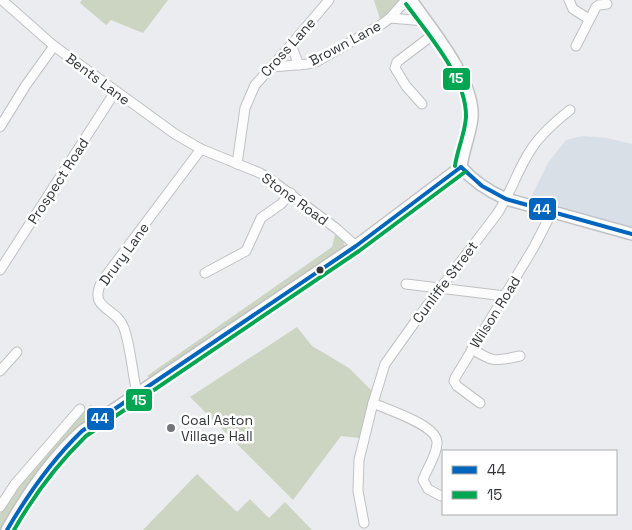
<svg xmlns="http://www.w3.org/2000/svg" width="632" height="530" font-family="'Space Grotesk',sans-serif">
  <rect width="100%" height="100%" fill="#eaecef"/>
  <path fill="#d9dfe7" d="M582,136l25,2 25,6v86l-33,-11 -70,-18 19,-38 18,-23z"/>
  <g fill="#ccd4c2">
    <path d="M82,0h86l-25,33 -32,-13 -5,5 -26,-22z"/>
    <path d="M374,0h28l-11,14 -11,5z"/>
    <path d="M335,234l8,6 2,7 -113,78 -82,53 -3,-2 185,-129z"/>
    <path d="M297,327l15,19 37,22 23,23 -13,47 -18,-2 -48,64 -103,-103z"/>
    <path d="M90,405l12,4 -47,39 -52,82h-3v-16l12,-21 39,-46z"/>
    <path d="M197,474l40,38 13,-13 19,19 16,-16 27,28h-169z"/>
  </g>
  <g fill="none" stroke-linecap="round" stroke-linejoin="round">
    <g stroke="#c0c1c4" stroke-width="11">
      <g id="minor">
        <path d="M2,0l52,46 121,88 26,15 59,24 10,6 67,50 19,17"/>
        <path d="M569,0l4,9 16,10"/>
        <path d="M390,18l35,3"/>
        <path d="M291,45l8,20"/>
        <path d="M576,46l20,-39 3,-2 8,-1"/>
        <path d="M272,67l36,-3 8,-2 66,-38 8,-6 16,-18"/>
        <path d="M422,104l-16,-18 -11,-18 2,-6 37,-28"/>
        <path d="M0,127l26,-42 28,-39"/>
        <path d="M237,164l8,-56 10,-23 36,-40 38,-45"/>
        <path d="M0,270l115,-178"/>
        <path d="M205,273l41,-22 15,-33 20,-14 10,-11"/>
        <path d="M406,284l99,12"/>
        <path d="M472,349c22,14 23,12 48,7"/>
        <path d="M0,371l17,-19"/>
        <path d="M137,393c-5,-21 -6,-45 -13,-65 -7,-21 -37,-18 -22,-47l99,-132"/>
        <path d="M373,403c15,7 65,22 64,40 0,12 -10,25 -14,37l5,9 13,7"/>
        <path d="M480,403l-23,-17 -3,-5 1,-3 79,-131 18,-35"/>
        <path d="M0,507l15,-23 65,-75"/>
        <path d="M364,523l-6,-32 1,-31 14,-57 12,-39 35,-49 77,-101c14,-21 21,-46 35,-66 10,-15 24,-27 38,-38"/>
      </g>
    </g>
    <g stroke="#c0c1c4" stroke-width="14">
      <g id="major">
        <path d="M411,0c21,30 64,81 61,118 -2,17 -9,32 -11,49"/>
        <path d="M461,167c13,15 27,24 45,32l126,35"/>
        <path d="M7,530c20,-36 45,-72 75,-99l274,-185 105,-79"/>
      </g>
    </g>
    <use href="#minor" stroke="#fcfcfd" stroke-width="9"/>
    <use href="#major" stroke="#fcfcfd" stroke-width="11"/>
    <g stroke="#fff" stroke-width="8">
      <g id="bus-1">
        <path d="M461,167l21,19 24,13 126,35"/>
        <path d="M7,530c21,-36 45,-70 75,-99l274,-185 105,-79"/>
      </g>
    </g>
    <g stroke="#fff" stroke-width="8">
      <g id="bus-2">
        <path d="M406,4c22,30 61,74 60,113 -1,17 -9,33 -11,49"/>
        <path d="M14,530c20,-35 43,-66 72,-94l273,-185 106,-79"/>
      </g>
    </g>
    <use href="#bus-1" stroke="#0065bd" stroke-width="4"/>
    <use href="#bus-2" stroke="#00a651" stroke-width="4"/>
  </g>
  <circle fill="#333437" stroke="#fff" stroke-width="2" cx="320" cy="270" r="4.5"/>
  <circle fill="#737477" stroke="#fff" stroke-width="2" cx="171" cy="428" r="5"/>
  <g text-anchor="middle" stroke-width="5" stroke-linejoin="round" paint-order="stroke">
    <g font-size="14" fill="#333437" stroke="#fff">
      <text transform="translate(345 43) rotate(-28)" y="5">Brown Lane</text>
      <text transform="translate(288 47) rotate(-48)" y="5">Cross Lane</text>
      <text transform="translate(98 79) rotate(37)" y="5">Bents Lane</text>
      <text transform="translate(58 181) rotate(-57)" y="5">Prospect Road</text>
      <text transform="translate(295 199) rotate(36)" y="5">Stone Road</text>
      <text transform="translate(124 254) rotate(-54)" y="5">Drury Lane</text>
      <text transform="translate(445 282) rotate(-53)" y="5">Cunliffe Street</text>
      <text transform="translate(495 312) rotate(-58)" y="5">Wilson Road</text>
    </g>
    <g font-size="14" fill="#333437" stroke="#fff" text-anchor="start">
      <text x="181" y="425">Coal Aston<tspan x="181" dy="16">Village Hall</tspan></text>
    </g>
  </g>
  <g stroke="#fff" stroke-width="2">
    <rect x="442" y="67" width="29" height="24" rx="5" fill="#00a651"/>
    <rect x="528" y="197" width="29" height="24" rx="5" fill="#0065bd"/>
    <rect x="125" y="388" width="28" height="24" rx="5" fill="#00a651"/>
    <rect x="86" y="407" width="29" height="24" rx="5" fill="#0065bd"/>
  </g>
  <g font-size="14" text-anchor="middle" font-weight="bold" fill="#fff">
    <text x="456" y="83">15</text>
    <text x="542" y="214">44</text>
    <text x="139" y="405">15</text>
    <text x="100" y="423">44</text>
  </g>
  <rect x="442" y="450" width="175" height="65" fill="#ffffff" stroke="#adaeaf"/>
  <rect x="452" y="466" width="25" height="8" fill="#0065bd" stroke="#adaeaf"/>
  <text x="487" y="475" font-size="15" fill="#333437">44</text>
  <rect x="452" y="491" width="25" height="8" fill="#00a651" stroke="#adaeaf"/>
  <text x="487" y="500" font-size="15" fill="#333437">15</text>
</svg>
